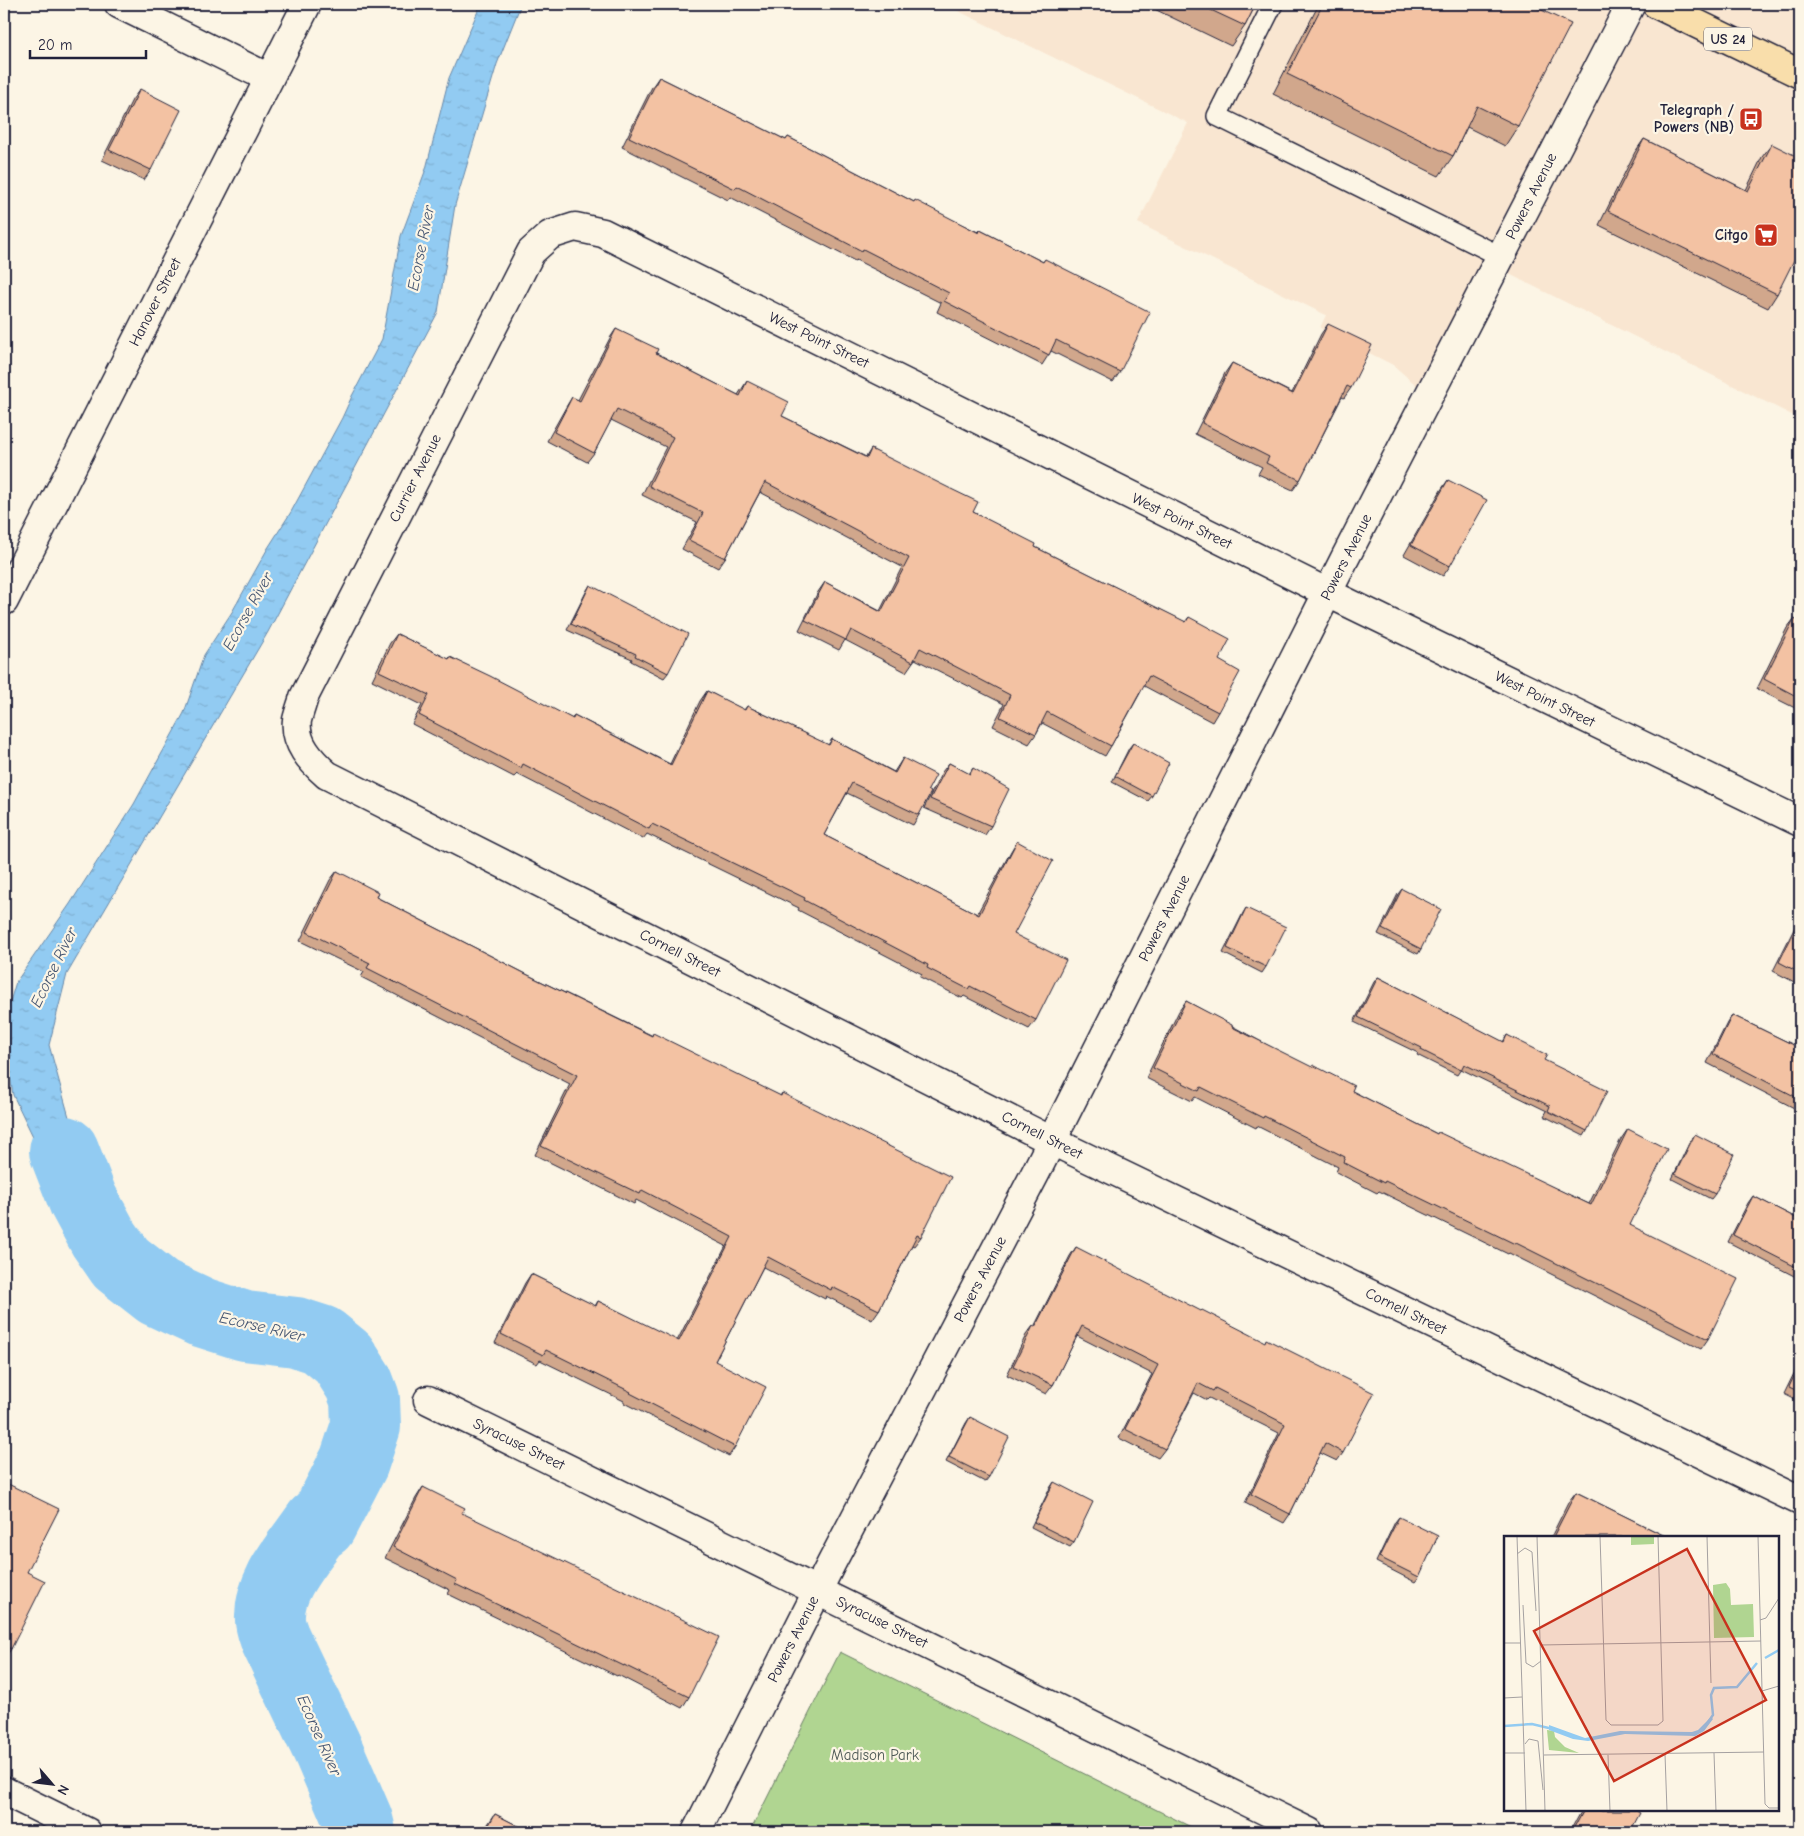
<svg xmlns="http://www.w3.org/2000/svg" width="1804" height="1836" font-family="'Comic Neue',sans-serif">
  <defs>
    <pattern id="water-ripples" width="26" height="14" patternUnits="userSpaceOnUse" patternTransform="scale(1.25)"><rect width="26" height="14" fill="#92cbf2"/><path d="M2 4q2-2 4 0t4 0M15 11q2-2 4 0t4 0" fill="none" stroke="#7eaed0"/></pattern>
  </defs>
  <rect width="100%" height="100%" fill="#fcf5e5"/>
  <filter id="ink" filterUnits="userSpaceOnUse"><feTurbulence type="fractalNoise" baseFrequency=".02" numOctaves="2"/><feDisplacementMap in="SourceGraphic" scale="10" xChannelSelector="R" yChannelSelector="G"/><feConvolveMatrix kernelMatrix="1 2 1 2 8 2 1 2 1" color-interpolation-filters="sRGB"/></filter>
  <g filter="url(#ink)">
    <path fill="#f9e6d1" d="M944,4h856v415l-305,-152 -66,129 -36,-31 -73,-37 6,-13 -188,-92 50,-100z"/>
    <path fill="#b0d591" stroke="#697c66" d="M840,1652l361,180h-451z"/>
    <path fill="url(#water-ripples)" stroke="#6587a9" d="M481,4h40l-24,60 -42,141 -17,107 -170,320 -201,342 -18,71 33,119 30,68 -26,18 -7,-8 -24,-60 -42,-87 -9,-57v-17l12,-39 54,-78 64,-100 50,-91 20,-58 28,-43 36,-64 23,-36 51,-94 10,-22 30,-57 19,-103 25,-67 23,-91z"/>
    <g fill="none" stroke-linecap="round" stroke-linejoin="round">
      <path stroke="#92cbf2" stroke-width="70" d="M64,1151l19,49 20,37 18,26 37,29 43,20 44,14 51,6 25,8 22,18 16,25 6,16 1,27 -12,36 -32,62h-4c-19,28 -50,60 -48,96 0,6 3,13 5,19l52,109 31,72 3,12"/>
      <g stroke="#22223b" stroke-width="22">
        <path id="lane" d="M1273,4l-56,112 283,140"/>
      </g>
      <g stroke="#22223b" stroke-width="31">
        <g id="street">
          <path d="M119,4l150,74"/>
          <path d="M4,601l303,-597"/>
          <path d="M1800,822l-472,-229 -725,-360 -28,-6 -25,8 -19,17 -227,445c-2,7 -5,15 -7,23 -3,23 14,41 30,55l725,366 748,360"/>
          <path d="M428,1400l881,432"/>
          <path d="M4,1791l83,41"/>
          <path d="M696,1832l135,-268 205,-392 309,-614 286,-554"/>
        </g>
      </g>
      <g stroke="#22223b" stroke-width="31">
        <path id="primary" d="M1656,4l144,70"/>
      </g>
      <use href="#lane" stroke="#fcf5e5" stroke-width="19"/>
      <use href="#street" stroke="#fcf5e5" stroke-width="28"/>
      <use href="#primary" stroke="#f9deab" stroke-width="28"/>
    </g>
    <g fill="#d1a78c" stroke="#22223b">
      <path d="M1144,4h112l-11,22 -14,20z"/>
      <path d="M1319,4h210l-11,122 -13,20 -38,-19 -14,29 -14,20 -166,-82z"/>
      <path d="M659,77l127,63 2,-3 126,65 64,30 2,-2 63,32 2,-3 75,113 -7,10 -62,-31 -9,14 -105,-53 4,-9 -85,-43 -1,1 -125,-64 -2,3 -106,-53 30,-60z"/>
      <path d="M140,89l11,81 -7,10 -42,-20 30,-60z"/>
      <path d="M1644,139l102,51 16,-33 10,-13 5,150 -9,14 -169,-83 36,-73z"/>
      <path d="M1328,324l23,64 -7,10 -2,-1 -42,83 -7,10 -35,-16 4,-7 -67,-33 30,-61 7,-10 60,30 29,-59z"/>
      <path d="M616,329l40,24 82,42 9,-14 35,35 84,41 5,-8 102,63 62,35 150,75 4,-5 30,43 -1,52 -6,10 -68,-36 -33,60 -6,10 -63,-33 -6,11 -7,10 -36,-18 11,-22 -89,-45 -9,13 -61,-32 -6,10 -40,-20 19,-38 7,-10 55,29 22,-44 -142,-75 -35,66 -7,10 -36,-19 15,-27 -55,-27 24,-48 -55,-27 -17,33 -7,9 -40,-21 19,-34 6,-10 6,3 32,-62z"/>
      <path d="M1448,480l2,86 -7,10 -39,-21 37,-65z"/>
      <path d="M590,585l78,88 -4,5 -33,-17 1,-2 -65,-29 20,-40z"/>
      <path d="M1794,619l6,3v85l-1,3 -42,-21 30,-61z"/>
      <path d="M397,634l51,25 2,-2 122,62 2,-4 96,49 30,-63 7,-10 37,19 3,-4 81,39 4,-6 62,33 9,-14 25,32 -9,25 -6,10 -66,-32 -23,42 153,79 34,-63 6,-10 -3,93 22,86 -7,9 -65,-33 -2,2 -42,-21 2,-3 -124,-64 1,-2 -152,-74 -4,5 -126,-65 -3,3 -102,-53 10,-19 -50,-25 18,-37z"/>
      <path d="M1133,743l19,53 -4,5 -36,-19 17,-34z"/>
      <path d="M949,763l20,11 4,-6 18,58 -6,9 -61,-27 18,-36z"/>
      <path d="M337,871l39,26 150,77 125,61 129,61 2,-3 139,144 -7,9 -2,-1 -33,65 -7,10 -46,-24 -1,3 -62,-32 -48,94 20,86 -6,9 -105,-53v-2l-84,-41 -3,4 -42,-21 30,-60 6,-9 64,32 3,-5 79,40 49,-95 -90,-46 -2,4 -99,-49 35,-71 -209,-107 3,-5 -64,-31 30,-61z"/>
      <path d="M1402,889l19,60 -3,5 -40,-20 20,-40z"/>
      <path d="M1246,908l20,59 -4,6 -39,-20 20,-40z"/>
      <path d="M1800,917v68l-27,-14z"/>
      <path d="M1378,977l125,65 4,-7 37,25 43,71 -3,5 -40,-20 3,-5 -86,-42 -4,6 -40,-20 1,-2 -64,-31 20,-40z"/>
      <path d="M1186,1001l166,90 85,43 152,70 32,-65 7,-10 2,96 78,114 -7,10 -192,-96 -1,1 -129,-63 -2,2 -41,-21 2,-5 -81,-41 -1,2 -61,-31 -3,4 -46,-23 33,-67z"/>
      <path d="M1732,1015l68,33v63l-93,-48 20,-40z"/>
      <path d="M1695,1134l20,60 -4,5 -39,-20 19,-40z"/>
      <path d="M1753,1196l47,24v59l-72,-37 20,-39z"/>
      <path d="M1076,1247l267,206 -6,8 -17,-8 -30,61 -6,9 -39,-20 34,-70 -70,-35 -2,2 -13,-7 -29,56 -7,9 -39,-20 33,-64 -75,-38 -24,49 -7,9 -39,-19 19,-40 7,-9 1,1 36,-71z"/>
      <path d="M1800,1361v41l-16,-8z"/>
      <path d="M970,1417l19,60 -4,5 -39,-20 20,-39z"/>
      <path d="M4,1482l23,90 -16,77 -6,9 -1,-1z"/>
      <path d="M1054,1482l20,60 -4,5 -39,-20 19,-39z"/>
      <path d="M423,1487l39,26 227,184 -7,11 -64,-33 -1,1 -169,-82 2,-4 -65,-32 31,-60z"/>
      <path d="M1576,1492l91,45h-116l18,-36z"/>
      <path d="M1399,1517l20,60 -4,5 -39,-20 19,-40z"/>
      <path d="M1582,1810h52l-3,20 4,2h-65z"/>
      <path d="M495,1814l35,18h-47l5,-8z"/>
    </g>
    <g fill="#f3c2a3" stroke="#22223b">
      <path d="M1198,4h58l-11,22z"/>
      <path d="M1323,4h206l42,20 -53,102 -41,-20 -24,50 -166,-82z"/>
      <path d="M659,77l127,63 2,-3 126,65 1,-2 64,33 1,-3 63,32 2,-3 105,53 -30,60 -64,-32 -7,15 -105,-54 5,-8 -86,-44 -1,2 -125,-65 -2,3 -106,-52z"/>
      <path d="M140,89l41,21 -30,60 -42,-20z"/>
      <path d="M1644,139l104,52 24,-47 28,14v90l-23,46 -169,-83z"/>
      <path d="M1328,324l44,21 -21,43 -4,-2 -47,94 -34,-17 3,-6 -67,-34 30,-60 61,31z"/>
      <path d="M616,329l42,20 -2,4 84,43 7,-15 42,21 -7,14 85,42 4,-9 78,39 29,14 -5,10 63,32 -1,3 151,75 3,-5 41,22 -11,21 21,12 -22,40 -69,-36 -38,70 -64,-34 -11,22 -36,-17 10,-22 -90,-47 -7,14 -62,-32 -5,10 -41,-20 20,-38 56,30 28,-54 -144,-76 -40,76 -36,-18 14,-27 -54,-27 24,-49 -56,-28 -23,44 -40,-21 18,-35 8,4z"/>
      <path d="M1448,480l39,20 -37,66 -39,-21z"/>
      <path d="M590,585l64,33 1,-1 33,17 -20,39 -33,-17 1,-2 -65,-30z"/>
      <path d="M1794,619l6,3v76l-36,-19z"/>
      <path d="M397,634l52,25 1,-2 40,19 83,43 1,-4 97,50 36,-74 38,19 2,-4 82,39 3,-6 63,34 8,-15 33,17 -8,15 3,2 -12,23 -67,-32 -28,52 155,80 38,-74 36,20 -39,73 52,26 -30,60 -66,-34 -2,3 -41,-21 1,-3 -124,-65 1,-2 -153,-74 -3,5 -126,-65 -2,4 -102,-53 10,-20 -50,-24z"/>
      <path d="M1133,743l36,20 -17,33 -37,-20z"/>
      <path d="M949,763l21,11 3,-6 36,21 -18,37 -61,-27z"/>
      <path d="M337,871l41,21 -2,5 150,77 126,62 1,-3 128,63 1,-3 169,84 -30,60 -4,-2 -38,75 -47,-23 -1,3 -63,-33 -53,104 51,26 -31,60 -105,-54 1,-1 -85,-42 -3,5 -42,-21 30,-60 65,32 2,-5 81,40 53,-104 -90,-47 -2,4 -99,-48 36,-71 -210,-107 3,-5 -63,-31z"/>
      <path d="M1402,889l39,20 -20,40 -39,-20z"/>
      <path d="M1246,908l40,19 -20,40 -39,-19z"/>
      <path d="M1800,920v53l-21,-11z"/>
      <path d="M1378,977l126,65 3,-7 40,20 -3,5 63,31 -20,40 -39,-20 2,-5 -86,-42 -3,6 -40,-20 1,-2 -64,-31z"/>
      <path d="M1186,1001l46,24v2l80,40 1,-2 41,21 -2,5 85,43 1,-2 153,73 37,-76 39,20 -37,76 108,54 -30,60 -192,-96 -1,1 -130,-63 -1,2 -41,-21 2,-5 -81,-41 -1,2 -62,-31 -2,4 -46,-23z"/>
      <path d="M1732,1015l68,33v51l-87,-45z"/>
      <path d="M1695,1134l39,20 -19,40 -40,-20z"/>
      <path d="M1753,1196l47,24v49l-67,-34z"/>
      <path d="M1076,1247l125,64 1,-1 63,32 1,-3 108,54 -31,60 -18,-10 -35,71 -39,-20 34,-70 -70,-36 -2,3 -15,-8 -33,66 -40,-20 33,-64 -76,-39 -29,59 -40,-19 20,-40 2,1z"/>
      <path d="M1800,1364v28l-11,-5z"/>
      <path d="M970,1417l39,20 -20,40 -40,-20z"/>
      <path d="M4,1482l55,27 -32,63 18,9 -34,68 -7,-4z"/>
      <path d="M1054,1482l39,20 -19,40 -40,-20z"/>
      <path d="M423,1487l42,21 -3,5 257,124 -30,60 -65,-32v1l-169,-82 2,-4 -64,-33z"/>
      <path d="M1576,1492l91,45h-114z"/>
      <path d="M1399,1517l39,19 -19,41 -40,-20z"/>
      <path d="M1584,1810h50l6,3 -9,17 4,2h-63z"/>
      <path d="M495,1814l35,18h-45z"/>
    </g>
  </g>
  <defs>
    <g id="bus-square" transform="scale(1.25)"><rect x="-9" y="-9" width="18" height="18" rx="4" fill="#c8321e" stroke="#fcf5e5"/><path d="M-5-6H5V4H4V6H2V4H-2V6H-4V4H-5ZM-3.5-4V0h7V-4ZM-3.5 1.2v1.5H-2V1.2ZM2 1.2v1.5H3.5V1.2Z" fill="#fff"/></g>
    <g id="supermarket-square" transform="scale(1.25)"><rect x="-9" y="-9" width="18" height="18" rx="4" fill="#c8321e" stroke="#fcf5e5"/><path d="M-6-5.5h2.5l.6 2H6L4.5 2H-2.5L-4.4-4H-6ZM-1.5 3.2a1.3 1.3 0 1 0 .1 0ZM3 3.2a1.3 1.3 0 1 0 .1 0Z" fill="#fff"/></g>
  </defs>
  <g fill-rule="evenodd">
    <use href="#bus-square" x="1751" y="119"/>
    <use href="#supermarket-square" x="1766" y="235"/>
  </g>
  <g text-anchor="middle" stroke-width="4.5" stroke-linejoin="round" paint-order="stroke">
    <rect fill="#fcf5e5" stroke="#63616e" stroke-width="1" x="1704" y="27.5" width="48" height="23" rx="4"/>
    <g font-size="14" font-weight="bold" fill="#22223b">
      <text x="1728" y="44">US 24</text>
    </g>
    <g font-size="15" font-weight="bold" fill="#22223b" stroke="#fcf5e5" text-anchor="end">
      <text x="1734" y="115">Telegraph /<tspan x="1734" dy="17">Powers (NB)</tspan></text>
      <text x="1748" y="240">Citgo</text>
    </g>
    <g font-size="15" fill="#22223b" stroke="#fcf5e5">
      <text transform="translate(1531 196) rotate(-63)" y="5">Powers Avenue</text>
      <text transform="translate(155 302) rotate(-63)" y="5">Hanover Street</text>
      <text transform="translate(819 340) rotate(26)" y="5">West Point Street</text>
      <text transform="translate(415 478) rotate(-63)" y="5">Currier Avenue</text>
      <text transform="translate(1182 521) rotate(26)" y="5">West Point Street</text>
      <text transform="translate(1346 557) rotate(-63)" y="5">Powers Avenue</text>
      <text transform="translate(1545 699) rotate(26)" y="5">West Point Street</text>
      <text transform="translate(1164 918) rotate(-63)" y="5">Powers Avenue</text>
      <text transform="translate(680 953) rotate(27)" y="5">Cornell Street</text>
      <text transform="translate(1042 1135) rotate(27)" y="5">Cornell Street</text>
      <text transform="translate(980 1279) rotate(-62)" y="5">Powers Avenue</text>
      <text transform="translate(1406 1311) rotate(26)" y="5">Cornell Street</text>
      <text transform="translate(519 1444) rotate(26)" y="5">Syracuse Street</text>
      <text transform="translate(882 1622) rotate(26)" y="5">Syracuse Street</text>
      <text transform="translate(793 1639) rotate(-63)" y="5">Powers Avenue</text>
    </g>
    <g font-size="15" fill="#4d5855" stroke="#fcf5e5">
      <text x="875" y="1760">Madison Park</text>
    </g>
    <g font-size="16" font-style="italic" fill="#445572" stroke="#fcf5e5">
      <text transform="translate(420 248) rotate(-79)" y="6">Ecorse River</text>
      <text transform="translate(247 611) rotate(-61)" y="6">Ecorse River</text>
      <text transform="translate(53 967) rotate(-64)" y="6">Ecorse River</text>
      <text transform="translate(262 1326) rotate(13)" y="6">Ecorse River</text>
      <text transform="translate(320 1735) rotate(66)" y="6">Ecorse River</text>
    </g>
  </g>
  <g transform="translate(1504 1536)">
    <rect width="275" height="275" fill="#fcf5e5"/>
    <path d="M127,1h23v7l-23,1zM43,194l7,1 1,6 10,10 14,6 -30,-3z" fill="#b0d591"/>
    <path d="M222,47l4,6 1,16 22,-1 1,33 -40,1 -1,-53z" fill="#b0d591"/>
    <path d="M207,181l2,2 -9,12 -9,5 -70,-2 -37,7 -15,-2 -24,-9v-5l36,13 35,-7 72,1 6,-2z" fill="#92cbf2"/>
    <path fill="none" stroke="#92cbf2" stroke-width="2.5" d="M261,122l14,-8M202,189l7,-10 -2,-20 3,-7 23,-1 20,-24M0,190l28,-2 25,6"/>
    <path fill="none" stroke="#a5a1a1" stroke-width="1" d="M13,0l9,275M33,0l8,275M96,0l6,184 5,5h47l5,-4 -5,-185M203,0l4,147M254,0l7,268 4,4h10M13,18l8,-6 7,4 4,59M19,69l3,58 7,4 8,-6M256,84l6,-2 13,-20M0,107h16M37,109l220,-4M258,155l17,-5M0,162l18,-1M21,208l4,-5 9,2 5,49M0,217h21M210,217l2,58M161,218l2,57M40,219l220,-3M104,219l2,56"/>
    <path fill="#c8321e" fill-opacity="0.15" stroke="#c8321e" stroke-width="2.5" d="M183,13l79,151 -152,81 -80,-150z"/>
    <rect width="275" height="275" fill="none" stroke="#22223b" stroke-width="2.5"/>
  </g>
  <rect width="1804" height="1836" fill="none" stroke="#fcf5e5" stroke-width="20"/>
  <rect x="10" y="10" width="1784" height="1816" fill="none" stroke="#22223b" stroke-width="2" filter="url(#ink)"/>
  <g transform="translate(52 1784) rotate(118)" stroke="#fcf5e5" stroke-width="4" paint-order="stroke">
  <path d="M0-4L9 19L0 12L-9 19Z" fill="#22223b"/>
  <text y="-8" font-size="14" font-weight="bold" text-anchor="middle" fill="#22223b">N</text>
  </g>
  <path d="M30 50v8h116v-8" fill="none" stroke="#22223b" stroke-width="2.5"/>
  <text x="38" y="50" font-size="15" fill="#22223b" stroke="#fcf5e5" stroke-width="4" paint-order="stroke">20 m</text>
</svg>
